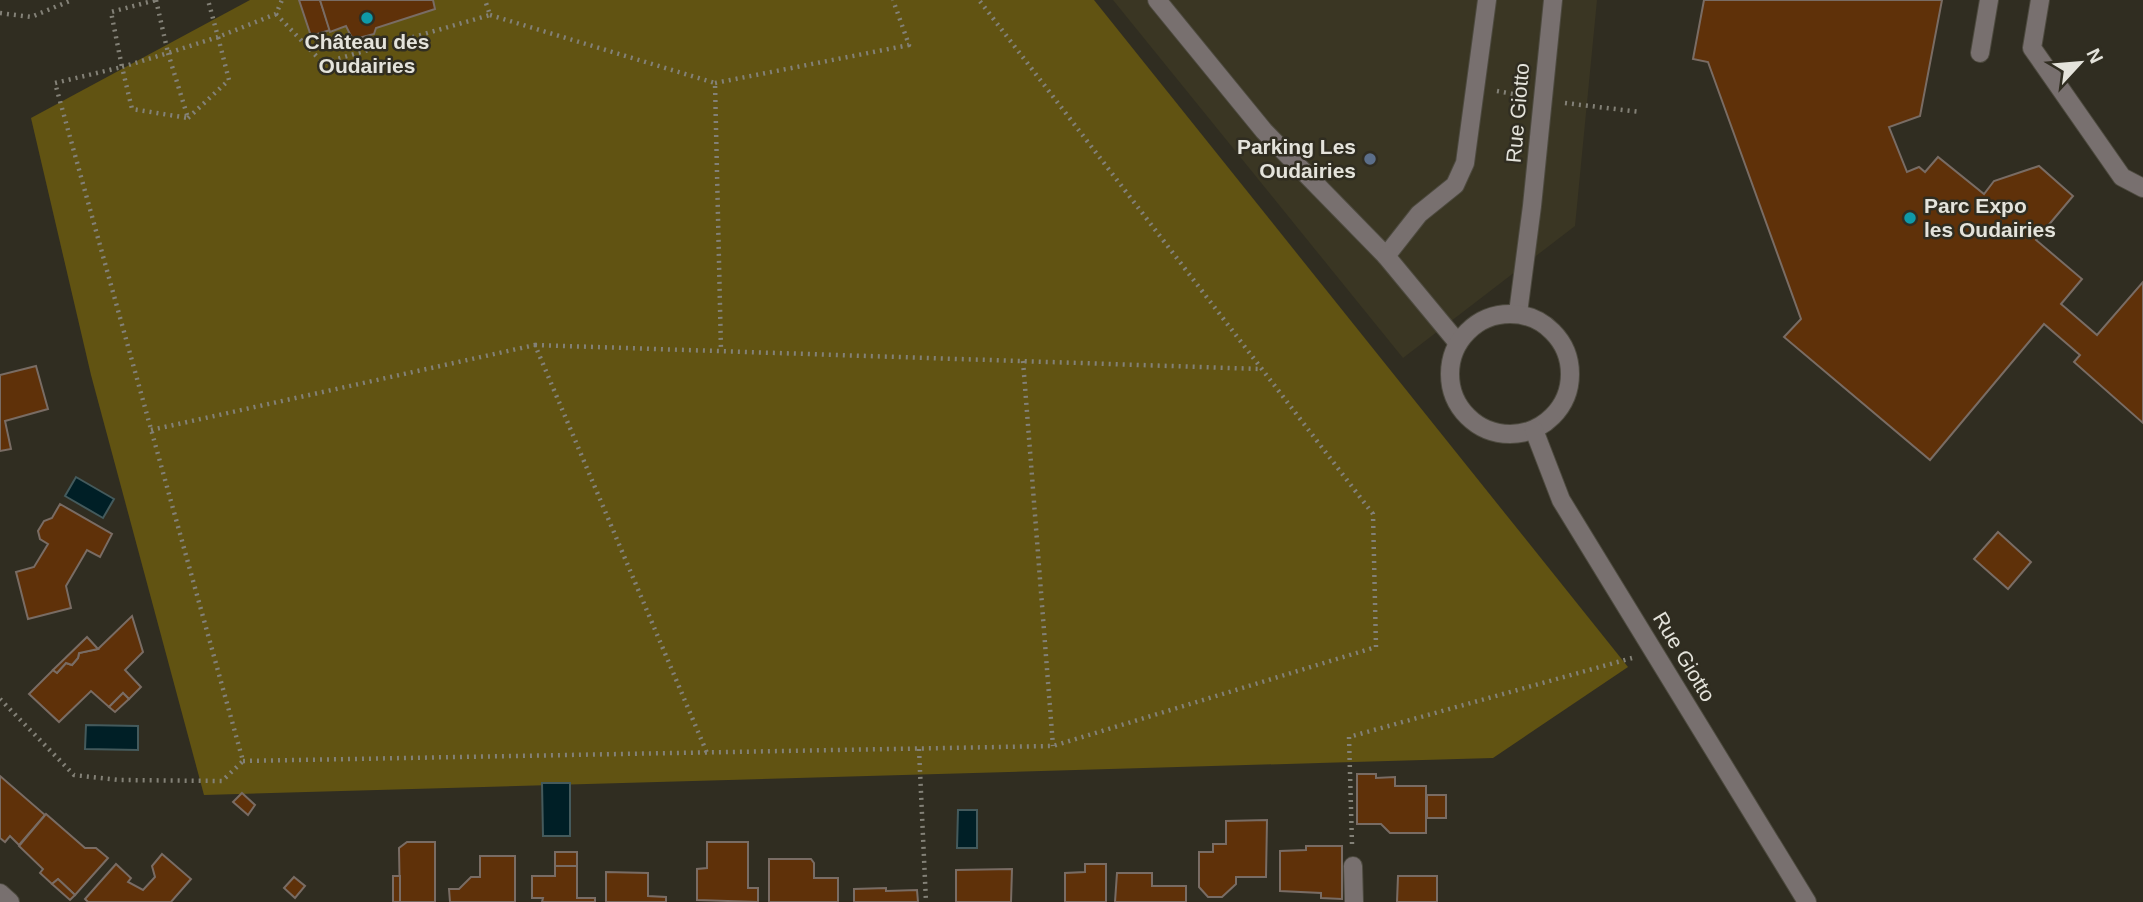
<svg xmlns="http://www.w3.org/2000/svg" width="2143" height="902" font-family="Arial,sans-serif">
  <rect width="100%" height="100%" fill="#302d21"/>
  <path fill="#3a3623" d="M1113,0h484l-22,226 -172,132z"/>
  <path fill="#615312" d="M250,0h844l534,667 -135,91 -1289,37 -113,-420 -60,-257z"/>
  <g fill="#001f26" stroke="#445a5c" stroke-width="2">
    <path d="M76,477l38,22 -11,19 -38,-22z"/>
    <path d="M86,725l52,1v24l-53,-1z"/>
    <path d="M542,783h28v53h-27z"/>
    <path d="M958,810h19v38h-20z"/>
  </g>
  <g fill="#5f3109" stroke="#796c64" stroke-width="2">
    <path d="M299,0h21l10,30 -19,6z"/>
    <path d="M320,0h113l2,9 -59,19 -2,6 -19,5 -4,-3 -5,-10 -16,6z"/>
    <path d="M1704,0h238l-22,116 -31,11 18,45 12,-5 6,5 13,-15 46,37 10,-13 45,-15 34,30 -37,44 46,39 -21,25 36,31 46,-53v141l-69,-61 6,-7 -36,-31 -114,136 -146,-123 17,-18 -93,-257 -15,-3z"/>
    <path d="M36,366l12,43 -43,12 6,28 -11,2v-76z"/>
    <path d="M60,504l52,30 -12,23 -13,-7 -21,36 5,22 -43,11 -12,-47 18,-5 14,-23 -8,-5 -2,-8 6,-10 8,-3z"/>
    <path d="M1998,532l33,30 -23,27 -34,-30z"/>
    <path d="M132,616l11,36 -18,18 16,17 -12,12 -6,-6 -14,14 -18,-16 -32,31 -30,-28 24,-24 4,3 9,-10 6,2 6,-7 1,-5 19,-4z"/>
    <path d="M87,637l11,12 -19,4 -1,5 -6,7 -6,-2 -9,10 -4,-3z"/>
    <path d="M123,693l6,6 -14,13 -6,-5z"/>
    <path d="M1357,774h19v4l19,-1v9h31v47h-36l-9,-9h-24z"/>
    <path d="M0,776l45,39 -26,30 -9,-9 -5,6 -5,-4z"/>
    <path d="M242,793l13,12 -7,10 -15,-13z"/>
    <rect x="1427" y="795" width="19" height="23"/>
    <path d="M46,814l39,34h11l12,10 -33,37 -17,-16 -6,5 -12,-11 3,-4 -24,-23z"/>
    <path d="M1267,820l-1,57h-30v7l-14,13h-14l-9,-10v-35h14v-8h13v-23z"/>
    <path d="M407,842h28v60h-35l-1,-54z"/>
    <path d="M707,842h41v46h10v14l-61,-2v-31l10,-1z"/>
    <path d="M1306,846h36v53l-21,-1v-5l-41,-2v-40l26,-1z"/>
    <rect x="555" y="852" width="22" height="14"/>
    <path d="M162,854l29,25 -20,23h-83l-3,-3 31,-35 15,14 -3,4 15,8 12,-13 -3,-11z"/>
    <path d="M480,856h35v46h-65l-1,-13h10l12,-12h9z"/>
    <path d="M769,859h42l3,4v15h24v24h-69z"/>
    <path d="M1085,864h21v38h-41v-29l20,-1z"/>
    <path d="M555,866h22v32h18v4h-53l1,-4h-11v-22h23z"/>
    <path d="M1012,869l-1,33h-55v-32z"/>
    <path d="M606,872l42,1v23l18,1v5h-60z"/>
    <path d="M1117,873h35v13h34v16h-71z"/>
    <rect x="393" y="876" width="7" height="26"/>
    <path d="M1398,876h39v26h-40z"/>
    <path d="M294,877l11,9 -10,12 -11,-10z"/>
    <path d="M58,879l17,16 -5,5 -18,-16z"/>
    <path d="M886,888v3l31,-1 1,12h-64v-13z"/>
  </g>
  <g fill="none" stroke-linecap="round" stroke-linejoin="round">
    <g stroke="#4d4a3f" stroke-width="20">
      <g id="minor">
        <path d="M1157,0l107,131 122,125 33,-42 36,-29 10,-22 22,-163"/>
        <path d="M2040,0l-8,48 90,129 21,11"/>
        <path d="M1980,53l9,-53"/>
        <path d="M1386,256l72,87"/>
        <path d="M1518,313l14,-107 21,-206"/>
        <circle cx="1510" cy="374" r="60"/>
        <path d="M1534,430l27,70 246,402"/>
        <path d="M1353,866l1,36"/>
        <path d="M0,893l10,9"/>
      </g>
    </g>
    <g stroke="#838177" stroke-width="4.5" stroke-dasharray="2 5" stroke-linecap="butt">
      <path d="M156,0l12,53 50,-16 -10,-37"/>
      <path d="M0,13l31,4 41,-17"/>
      <path d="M276,14l47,49 167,-48 -5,-15"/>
      <path d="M490,15l225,68 6,268"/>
      <path d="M168,53l20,65 -56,-9 -10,-42z"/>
      <path d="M715,83l194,-38 -16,-45"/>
      <path d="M1497,91l22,4"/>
      <path d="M1565,103l75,9"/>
      <path d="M188,118l41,-38 -11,-43 58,-23 6,-14"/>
      <path d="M535,345l726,24"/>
      <path d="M1023,361l30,385"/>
      <path d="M151,430l384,-85 172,408"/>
      <path d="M0,699l74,76 45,5 103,1 21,-20 -188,-678 67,-16 -11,-55 45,-12"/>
      <path d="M919,749l7,153"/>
      <path d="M243,761l810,-15 323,-99 -3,-133 -394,-514"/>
      <path d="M1352,844l-3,-107 283,-79"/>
    </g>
    <use href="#minor" stroke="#78706f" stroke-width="18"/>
  </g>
  <g fill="#0f9aa8" stroke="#302d21" stroke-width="2.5">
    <circle cx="367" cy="18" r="7"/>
    <circle cx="1910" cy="218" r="7"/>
  </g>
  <circle fill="#5c6f8a" stroke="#302d21" stroke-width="2.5" cx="1370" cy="159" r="7"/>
  <g text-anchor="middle" stroke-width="5" stroke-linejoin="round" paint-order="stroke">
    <g font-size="21" font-weight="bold" fill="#e4e3db" stroke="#302d21">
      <text x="367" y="49">Château des<tspan x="367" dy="24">Oudairies</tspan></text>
      <text x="1356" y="154" text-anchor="end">Parking Les<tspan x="1356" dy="24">Oudairies</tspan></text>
      <text x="1924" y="213" text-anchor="start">Parc Expo<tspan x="1924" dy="24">les Oudairies</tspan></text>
    </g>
    <g font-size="21" fill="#e4e3db" stroke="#302d21">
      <text transform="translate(1518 113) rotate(-85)" y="7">Rue Giotto</text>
      <text transform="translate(1684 657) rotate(59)" y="7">Rue Giotto</text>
    </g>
  </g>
  <g transform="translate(2080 63) rotate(64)" stroke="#302d21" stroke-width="5" paint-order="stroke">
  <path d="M0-5L12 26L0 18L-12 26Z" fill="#e4e3db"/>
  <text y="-10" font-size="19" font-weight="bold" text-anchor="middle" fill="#e4e3db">N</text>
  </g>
</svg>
